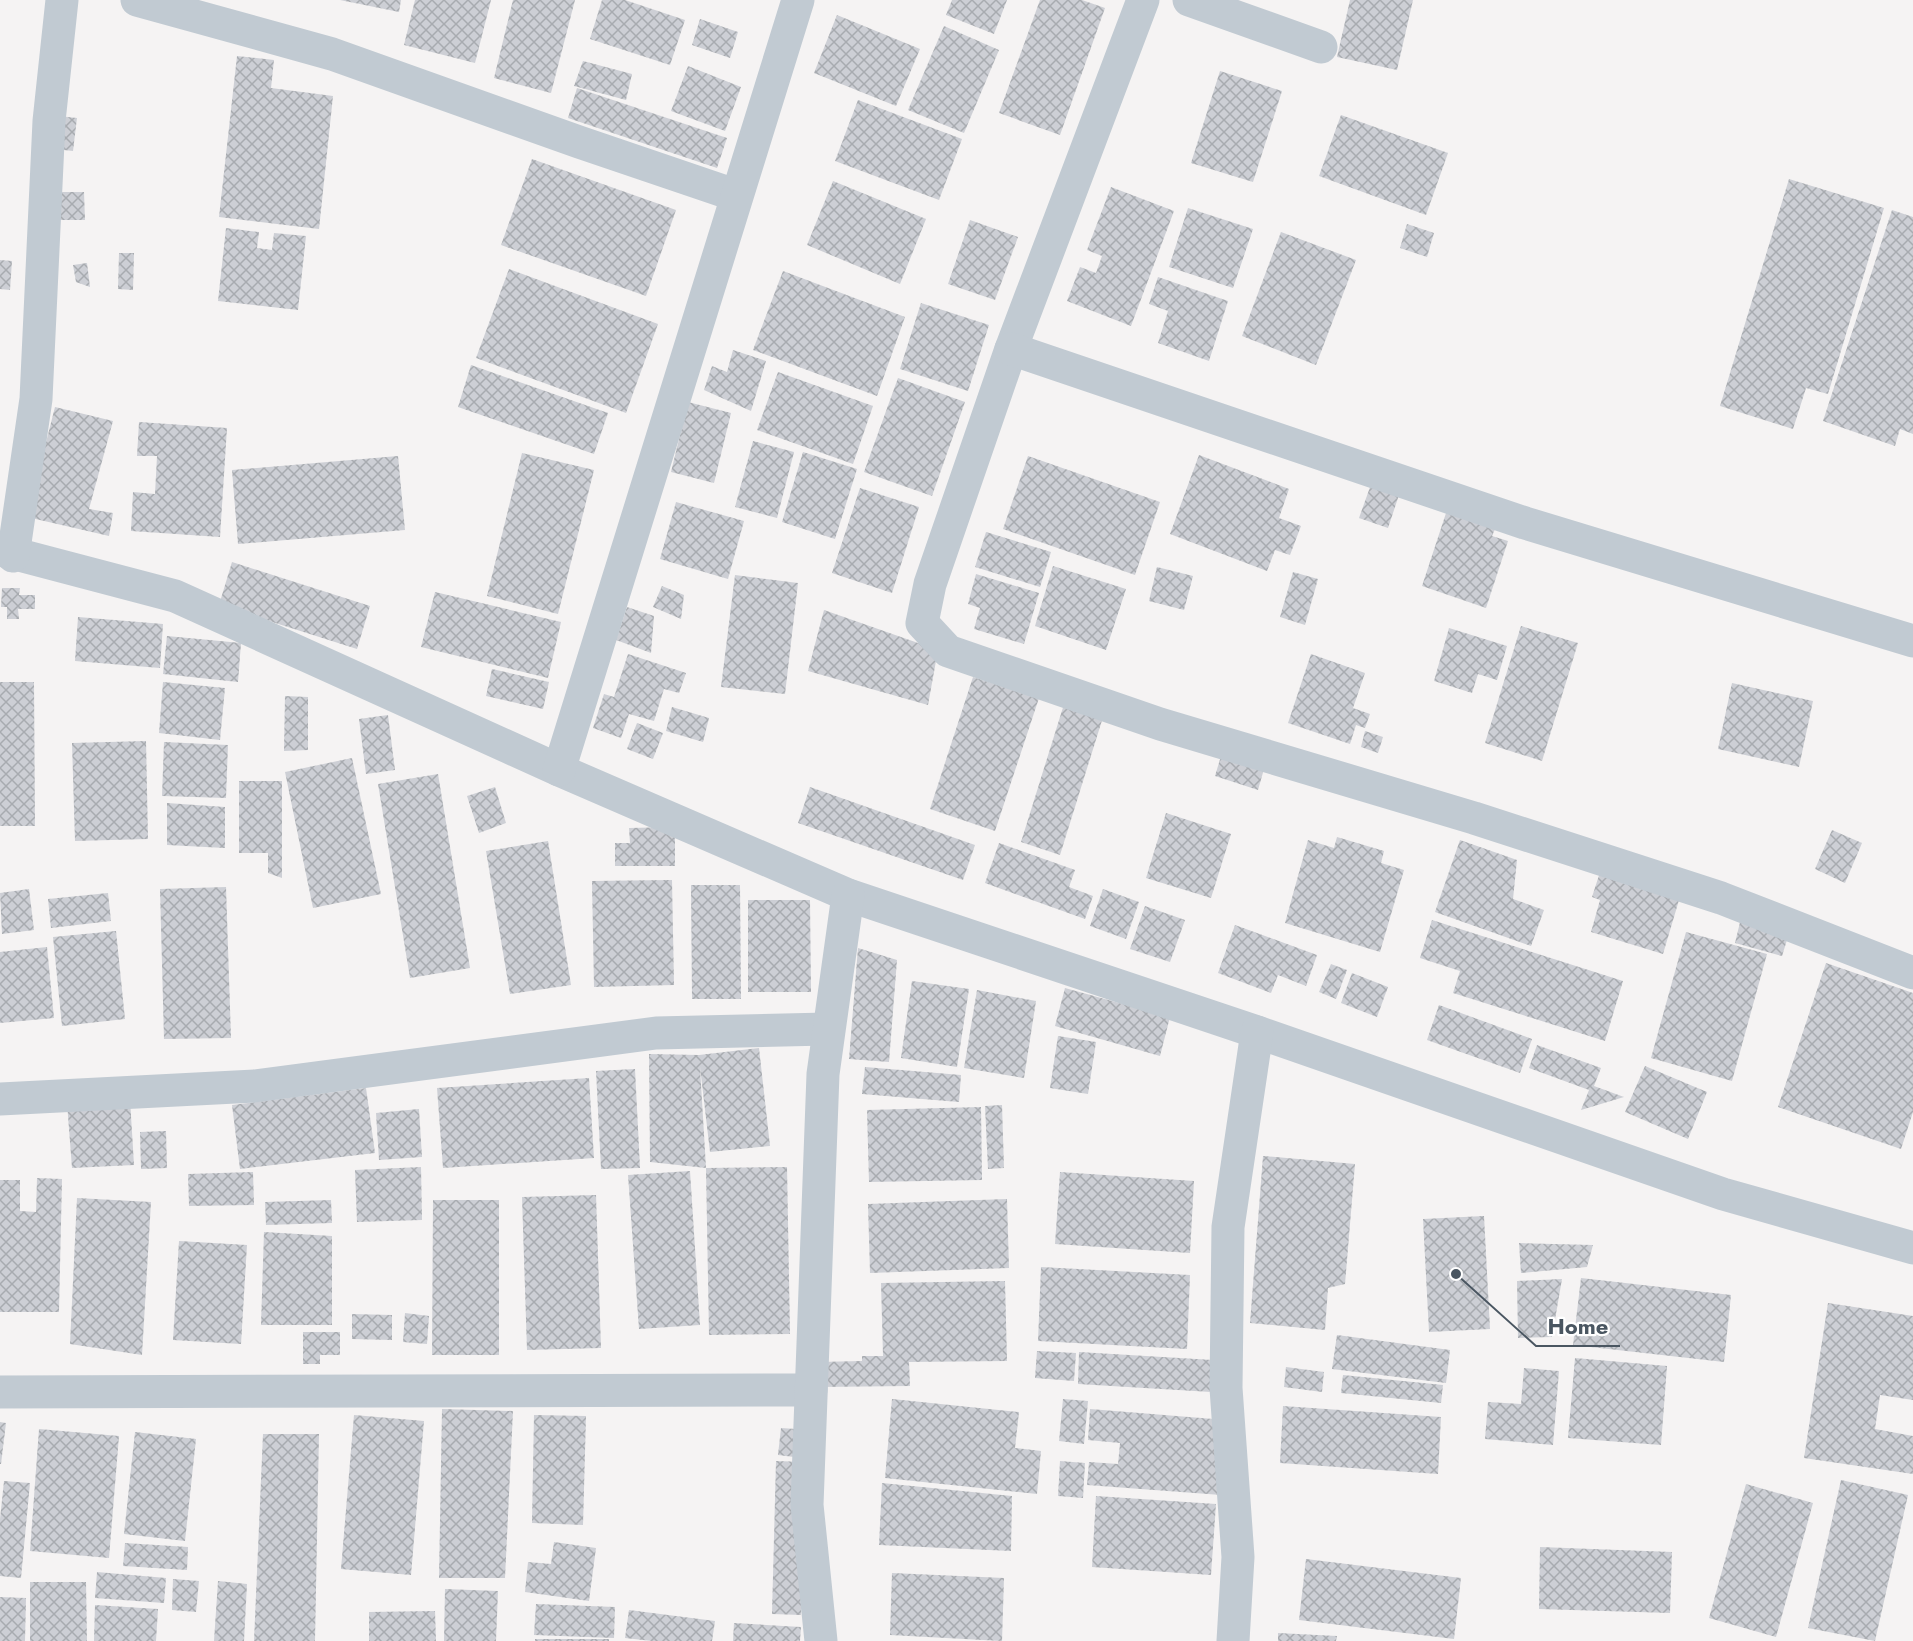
<svg xmlns="http://www.w3.org/2000/svg" width="1913" height="1641" font-family="Jost,sans-serif">
  <defs>
    <pattern id="building-cross-hatch" width="8" height="8" patternUnits="userSpaceOnUse" patternTransform="scale(1.5)"><rect width="8" height="8" fill="#cdcfd5"/><path d="M0 0l8 8M0 8l8-8" fill="none" stroke="#a8abb0"/></pattern>
  </defs>
  <rect width="100%" height="100%" fill="#f5f3f3"/>
  <g fill="url(#building-cross-hatch)">
    <path d="M340,0h61l-2,12z"/>
    <path d="M415,0h76l-16,63 -71,-18z"/>
    <path d="M513,0h62l-24,93 -57,-15z"/>
    <path d="M602,0h23l60,20 -15,45 -80,-26z"/>
    <path d="M952,0h55l-13,34 -48,-19z"/>
    <path d="M1040,0h42l23,8 -45,127 -61,-22z"/>
    <path d="M1350,0h63l-16,70 -60,-13z"/>
    <path d="M837,15l83,34 -24,57 -82,-33z"/>
    <path d="M700,19l38,13 -8,26 -38,-13z"/>
    <path d="M944,26l55,24 -35,83 -56,-23z"/>
    <path d="M237,56l37,4 -3,28 62,8 -14,133 -100,-12z"/>
    <path d="M583,61l49,13 -6,26 -52,-14z"/>
    <path d="M688,66l53,21 -16,44 -54,-20z"/>
    <path d="M1220,71l62,20 -29,91 -62,-19z"/>
    <path d="M577,88l150,50 -10,30 -149,-50z"/>
    <path d="M858,100l104,39 -23,61 -104,-39z"/>
    <path d="M1341,115l107,38 -22,62 -107,-39z"/>
    <path d="M59,116l18,2 -4,33 -18,-2z"/>
    <path d="M532,159l144,51 -30,86 -145,-51z"/>
    <path d="M1789,179l95,29 -56,186 -22,-6 -13,41 -73,-23z"/>
    <path d="M833,181l93,38 -26,65 -93,-39z"/>
    <path d="M1111,187l63,24 -43,115 -64,-25 13,-34 16,6 6,-17 -15,-6z"/>
    <path d="M60,192h24l1,28h-25z"/>
    <path d="M1188,208l65,21 -20,59 -64,-21z"/>
    <path d="M1892,210l21,7v217l-13,-5 -5,17 -72,-25z"/>
    <path d="M970,220l48,17 -23,63 -47,-16z"/>
    <path d="M1407,224l27,9 -7,24 -27,-9z"/>
    <path d="M226,228l33,4 -2,16 15,2 2,-17 32,3 -8,74 -80,-9z"/>
    <path d="M1281,232l75,28 -40,105 -74,-29z"/>
    <path d="M119,253h15l-1,37 -15,-1z"/>
    <path d="M0,260l12,1 -2,29 -10,-1z"/>
    <path d="M87,263l3,24 -14,-5 -3,-17z"/>
    <path d="M509,269l149,55 -32,89 -150,-55z"/>
    <path d="M783,271l122,46 -28,79 -124,-46z"/>
    <path d="M1158,277l70,24 -19,60 -51,-18 10,-32 -19,-7z"/>
    <path d="M921,303l68,22 -21,66 -68,-22z"/>
    <path d="M733,350l33,11 -15,50 -47,-21 8,-24 15,6z"/>
    <path d="M471,365l137,48 -14,41 -136,-47z"/>
    <path d="M778,372l95,34 -20,58 -96,-34z"/>
    <path d="M898,378l67,24 -33,94 -68,-24z"/>
    <path d="M688,402l43,11 -17,70 -43,-11z"/>
    <path d="M55,407l58,14 -24,88 24,4 -4,23 -82,-19z"/>
    <path d="M139,422l88,6 -7,109 -89,-6 2,-39 22,2 2,-38h-20z"/>
    <path d="M753,441l41,11 -17,66 -42,-11z"/>
    <path d="M803,452l54,17 -22,70 -53,-17z"/>
    <path d="M522,453l72,17 -36,144 -71,-18z"/>
    <path d="M1199,455l90,34 -10,29 22,8 -11,29 -15,-5 -8,21 -97,-37z"/>
    <path d="M398,456l7,74 -167,14 -6,-74z"/>
    <path d="M1028,456l132,46 -25,73 -132,-46z"/>
    <path d="M1374,476l28,10 -14,42 -29,-10z"/>
    <path d="M860,488l59,19 -27,86 -60,-20z"/>
    <path d="M676,502l68,19 -16,58 -68,-20z"/>
    <path d="M1447,510l49,17 -4,9 16,5 -22,67 -64,-22z"/>
    <path d="M986,532l65,20 -11,35 -65,-20z"/>
    <path d="M232,562l138,44 -13,43 -138,-44z"/>
    <path d="M1053,566l73,23 -20,61 -71,-24z"/>
    <path d="M1157,567l36,9 -9,34 -35,-9z"/>
    <path d="M1293,572l25,7 -13,46 -25,-8z"/>
    <path d="M976,574l63,19 -15,51 -50,-15 6,-21 -12,-4z"/>
    <path d="M735,575l63,8 -13,111 -64,-7z"/>
    <path d="M662,586l22,9 -3,24 -28,-12z"/>
    <path d="M2,588h18l-1,7h16v14h-17l1,10h-12v-12h-6z"/>
    <path d="M435,592l126,30 -13,56 -127,-31z"/>
    <path d="M627,607l27,9 -3,37 -35,-13z"/>
    <path d="M824,610l114,40 -10,55 -120,-34z"/>
    <path d="M78,617l85,7 -3,44 -85,-7z"/>
    <path d="M1521,626l57,17 -36,118 -57,-18z"/>
    <path d="M1449,628l58,18 -10,34 -19,-6 -6,19 -38,-12z"/>
    <path d="M167,636l74,7 -3,39 -75,-8z"/>
    <path d="M628,654l58,19 -7,20 -15,-4 -10,32 -25,-7 -8,24 -28,-10 11,-34 10,3z"/>
    <path d="M1311,654l54,19 -12,35 17,6 -5,14 -9,-3 -6,19 -62,-21z"/>
    <path d="M492,669l57,13 -6,27 -57,-13z"/>
    <path d="M973,677l66,21 -44,133 -65,-22z"/>
    <path d="M0,682h34l1,144h-35z"/>
    <path d="M163,682l62,6 -5,52 -61,-7z"/>
    <path d="M1732,683l81,18 -14,66 -81,-18z"/>
    <path d="M285,696l23,1v53l-24,1z"/>
    <path d="M1065,701l39,13 -44,141 -39,-13z"/>
    <path d="M672,707l37,11 -6,24 -37,-11z"/>
    <path d="M388,715l7,55 -29,4 -7,-55z"/>
    <path d="M637,723l26,10 -10,26 -26,-10z"/>
    <path d="M1365,731l18,6 -5,16 -17,-6z"/>
    <path d="M146,741l2,98 -73,2 -3,-98z"/>
    <path d="M164,742l64,3 -2,53 -64,-2z"/>
    <path d="M1221,756l43,13 -6,21 -43,-14z"/>
    <path d="M352,758l29,136 -68,14 -28,-136z"/>
    <path d="M438,774l32,194 -60,10 -32,-194z"/>
    <path d="M239,781h43v97l-14,-5v-20h-29z"/>
    <path d="M495,787l11,36 -27,10 -12,-37z"/>
    <path d="M810,787l165,58 -12,35 -165,-57z"/>
    <path d="M167,803l58,4v41l-58,-3z"/>
    <path d="M1166,813l65,21 -20,64 -65,-20z"/>
    <path d="M675,827v39h-60v-23h15l-1,-15z"/>
    <path d="M1832,830l30,13 -17,40 -30,-14z"/>
    <path d="M1337,837l47,14 -3,12 23,7 -24,82 -95,-29 23,-83 26,8z"/>
    <path d="M1460,840l57,20 -4,39 31,11 -13,36 -96,-34z"/>
    <path d="M548,841l23,144 -61,9 -24,-143z"/>
    <path d="M999,843l76,27 -6,17 24,9 -8,23 -100,-36z"/>
    <path d="M1602,866l80,24 -19,64 -72,-22 9,-32 -8,-3z"/>
    <path d="M672,880l2,105 -80,2 -2,-106z"/>
    <path d="M691,885h49l1,114h-49z"/>
    <path d="M226,887l5,151 -67,1 -4,-150z"/>
    <path d="M29,889l5,41 -32,4 -2,-41z"/>
    <path d="M1103,889l36,13 -13,37 -36,-13z"/>
    <path d="M108,893l3,28 -60,7 -3,-29z"/>
    <path d="M748,900h62l1,92h-63z"/>
    <path d="M1145,906l40,14 -15,42 -40,-13z"/>
    <path d="M1742,914l49,13 -9,29 -47,-13z"/>
    <path d="M1432,920l191,61 -18,60 -152,-48 7,-22 -40,-13z"/>
    <path d="M1235,925l82,30 -11,31 -28,-11 -7,18 -53,-20z"/>
    <path d="M116,931l9,88 -63,7 -9,-89z"/>
    <path d="M1686,932l81,22 -35,127 -81,-23z"/>
    <path d="M47,947l7,71 -54,5v-71z"/>
    <path d="M858,948l39,12 -8,102 -40,-3z"/>
    <path d="M1826,963l87,30v119l-12,37 -123,-42z"/>
    <path d="M1331,964l16,6 -11,29 -17,-7z"/>
    <path d="M1352,973l36,14 -11,30 -36,-14z"/>
    <path d="M912,981l57,8 -12,78 -56,-9z"/>
    <path d="M1065,988l105,29 -10,39 -105,-30z"/>
    <path d="M977,990l59,11 -12,77 -60,-10z"/>
    <path d="M1439,1005l93,34 -12,34 -93,-33z"/>
    <path d="M1058,1036l38,6 -8,52 -38,-6z"/>
    <path d="M1537,1045l64,23 -7,18 30,11 -43,13 8,-20 -60,-22z"/>
    <path d="M759,1048l11,98 -60,6 -10,-85 6,101 -56,-6 -1,-108 50,1z"/>
    <path d="M1645,1066l62,26 -19,47 -63,-27z"/>
    <path d="M865,1067l96,8 -2,27 -97,-8z"/>
    <path d="M635,1069l5,99 -39,1 -5,-98z"/>
    <path d="M589,1078l5,80 -151,10 -6,-80z"/>
    <path d="M366,1088l9,65 -135,16 -8,-64z"/>
    <path d="M130,1099l4,66 -62,3 -5,-65z"/>
    <path d="M1002,1105l2,63 -16,1 -3,-63z"/>
    <path d="M981,1107l1,73 -113,2 -2,-72z"/>
    <path d="M419,1109l3,48 -43,3 -3,-47z"/>
    <path d="M166,1131l1,37 -26,1 -1,-37z"/>
    <path d="M1263,1156l92,8 -10,120 -17,4 -3,42 -75,-7z"/>
    <path d="M421,1167l1,53 -65,2 -2,-52z"/>
    <path d="M787,1167l3,167 -81,1 -3,-167z"/>
    <path d="M690,1171l10,154 -61,4 -11,-154z"/>
    <path d="M253,1172l1,33 -65,1 -1,-32z"/>
    <path d="M1060,1172l134,9 -4,72 -135,-9z"/>
    <path d="M37,1178l25,1 -3,133h-59v-132h20v31l16,1z"/>
    <path d="M596,1195l5,153 -74,2 -5,-153z"/>
    <path d="M77,1198l74,4 -9,153 -72,-11z"/>
    <path d="M1007,1199l2,69 -139,5 -2,-69z"/>
    <path d="M331,1200l1,23 -66,2 -1,-23z"/>
    <path d="M433,1200h66v155h-67z"/>
    <path d="M1484,1216l6,113 -61,3 -6,-113z"/>
    <path d="M264,1232l68,4v89h-71z"/>
    <path d="M179,1241l68,4 -6,99 -68,-4z"/>
    <path d="M1519,1243l74,2 -6,22 -66,6z"/>
    <path d="M1041,1267l149,8 -3,74 -149,-8z"/>
    <path d="M1581,1278l150,17 -7,67 -151,-17z"/>
    <path d="M1562,1279l-10,58 -34,1 -1,-57z"/>
    <path d="M1005,1281l2,80 -98,1 1,24 -91,1 -1,-25 44,-1v-5h21l-2,-73z"/>
    <path d="M1828,1303l85,13v84l-33,-5 -5,34 38,7v38l-109,-16z"/>
    <path d="M405,1313l24,3 -2,28 -24,-2z"/>
    <path d="M352,1314l40,1v25l-40,-1z"/>
    <path d="M303,1332h37v23h-20v9h-17z"/>
    <path d="M1337,1335l113,15 -4,33 -114,-14z"/>
    <path d="M1037,1351l39,2 -2,28 -39,-3z"/>
    <path d="M1079,1352l134,8 -2,32 -133,-8z"/>
    <path d="M1575,1358l92,8 -6,79 -93,-7z"/>
    <path d="M1286,1367l38,5 -2,20 -38,-5z"/>
    <path d="M1524,1368l35,3 -6,74 -68,-6 3,-37 33,2z"/>
    <path d="M1343,1375l100,10 -2,18 -100,-10z"/>
    <path d="M892,1399l127,13 -4,36 26,3 -4,43 -152,-16z"/>
    <path d="M1063,1399l25,2 -4,43 -25,-3z"/>
    <path d="M1283,1406l158,11 -3,57 -158,-11z"/>
    <path d="M442,1409l71,2 -8,167h-66z"/>
    <path d="M1090,1409l136,11 -5,75 -134,-10 2,-23 29,2 2,-21 -32,-3z"/>
    <path d="M354,1415l70,6 -13,154 -70,-6z"/>
    <path d="M534,1415l52,1 -3,109 -51,-2z"/>
    <path d="M0,1422l6,1 -5,41h-1z"/>
    <path d="M781,1428l15,1 -2,28 -16,-2z"/>
    <path d="M39,1429l80,7 -10,122 -79,-7z"/>
    <path d="M135,1432l61,7 -11,102 -61,-7z"/>
    <path d="M263,1434h56l-4,207h-61z"/>
    <path d="M776,1461l30,1 -5,153 -29,-1z"/>
    <path d="M1060,1461l25,2 -2,35 -25,-2z"/>
    <path d="M1841,1480l67,15 -33,146 -67,-13z"/>
    <path d="M4,1481l26,2 -9,95 -21,-2v-57z"/>
    <path d="M882,1483l130,13 -1,55 -132,-6z"/>
    <path d="M1746,1484l67,19 -37,134 -67,-19z"/>
    <path d="M1096,1496l120,8 -5,71 -119,-8z"/>
    <path d="M554,1542l42,6 -7,53 -64,-9 3,-30 23,2z"/>
    <path d="M125,1543l63,4 -1,23 -64,-4z"/>
    <path d="M1540,1547l132,5 -2,61 -131,-4z"/>
    <path d="M1306,1559l155,19 -7,61 -155,-19z"/>
    <path d="M97,1572l69,6 -2,25 -69,-5z"/>
    <path d="M892,1573l112,5 -2,63 -112,-6z"/>
    <path d="M173,1579l26,2 -3,31 -24,-2z"/>
    <path d="M218,1581l29,3 -3,57h-30z"/>
    <path d="M30,1582h56l1,59h-57z"/>
    <path d="M445,1589l53,2 -2,50h-52z"/>
    <path d="M0,1597l26,1 -1,43h-25z"/>
    <path d="M536,1604l79,3 -1,31 -80,-3z"/>
    <path d="M95,1605l63,4 -2,32h-62z"/>
    <path d="M629,1610l86,11 -3,20h-60l-27,-3z"/>
    <path d="M435,1611l1,30h-67v-29z"/>
    <path d="M734,1623l67,4 -1,14h-67z"/>
    <path d="M1278,1633l59,3 -1,5h-58z"/>
    <rect x="535" y="1639" width="74" height="2"/>
  </g>
  <g fill="none" stroke-linecap="round" stroke-linejoin="round">
    <g stroke="#c1cad2" stroke-width="33">
      <path d="M137,0l195,54 247,88 156,53"/>
      <path d="M1143,0l-132,349 -81,235 -8,39 26,28 212,73 314,94 247,80 192,75"/>
      <path d="M1189,0l132,47"/>
      <path d="M1011,349l514,174 388,118"/>
      <path d="M0,550l175,46 384,174 289,125 409,137 466,162 190,54"/>
      <path d="M13,556l23,-157 13,-278 13,-121"/>
      <path d="M559,770l239,-770"/>
      <path d="M0,1099l255,-13 401,-53 171,-4"/>
      <path d="M0,1392l811,-2"/>
      <path d="M821,1641l-14,-136 16,-431 25,-179"/>
      <path d="M1233,1641l5,-84 -12,-169 2,-161 29,-195"/>
    </g>
  </g>
  <path fill="none" stroke="#4a5661" stroke-width="2" d="M1456 1274L1536 1346H1620"/>
  <circle fill="#4a5661" stroke="#fff" stroke-width="2" cx="1456" cy="1274" r="6"/>
  <g font-size="22" text-anchor="middle" font-weight="bold" fill="#4a5661" stroke="#fff" stroke-width="4.5" stroke-linejoin="round" paint-order="stroke">
    <text x="1578" y="1334">Home</text>
  </g>
</svg>
